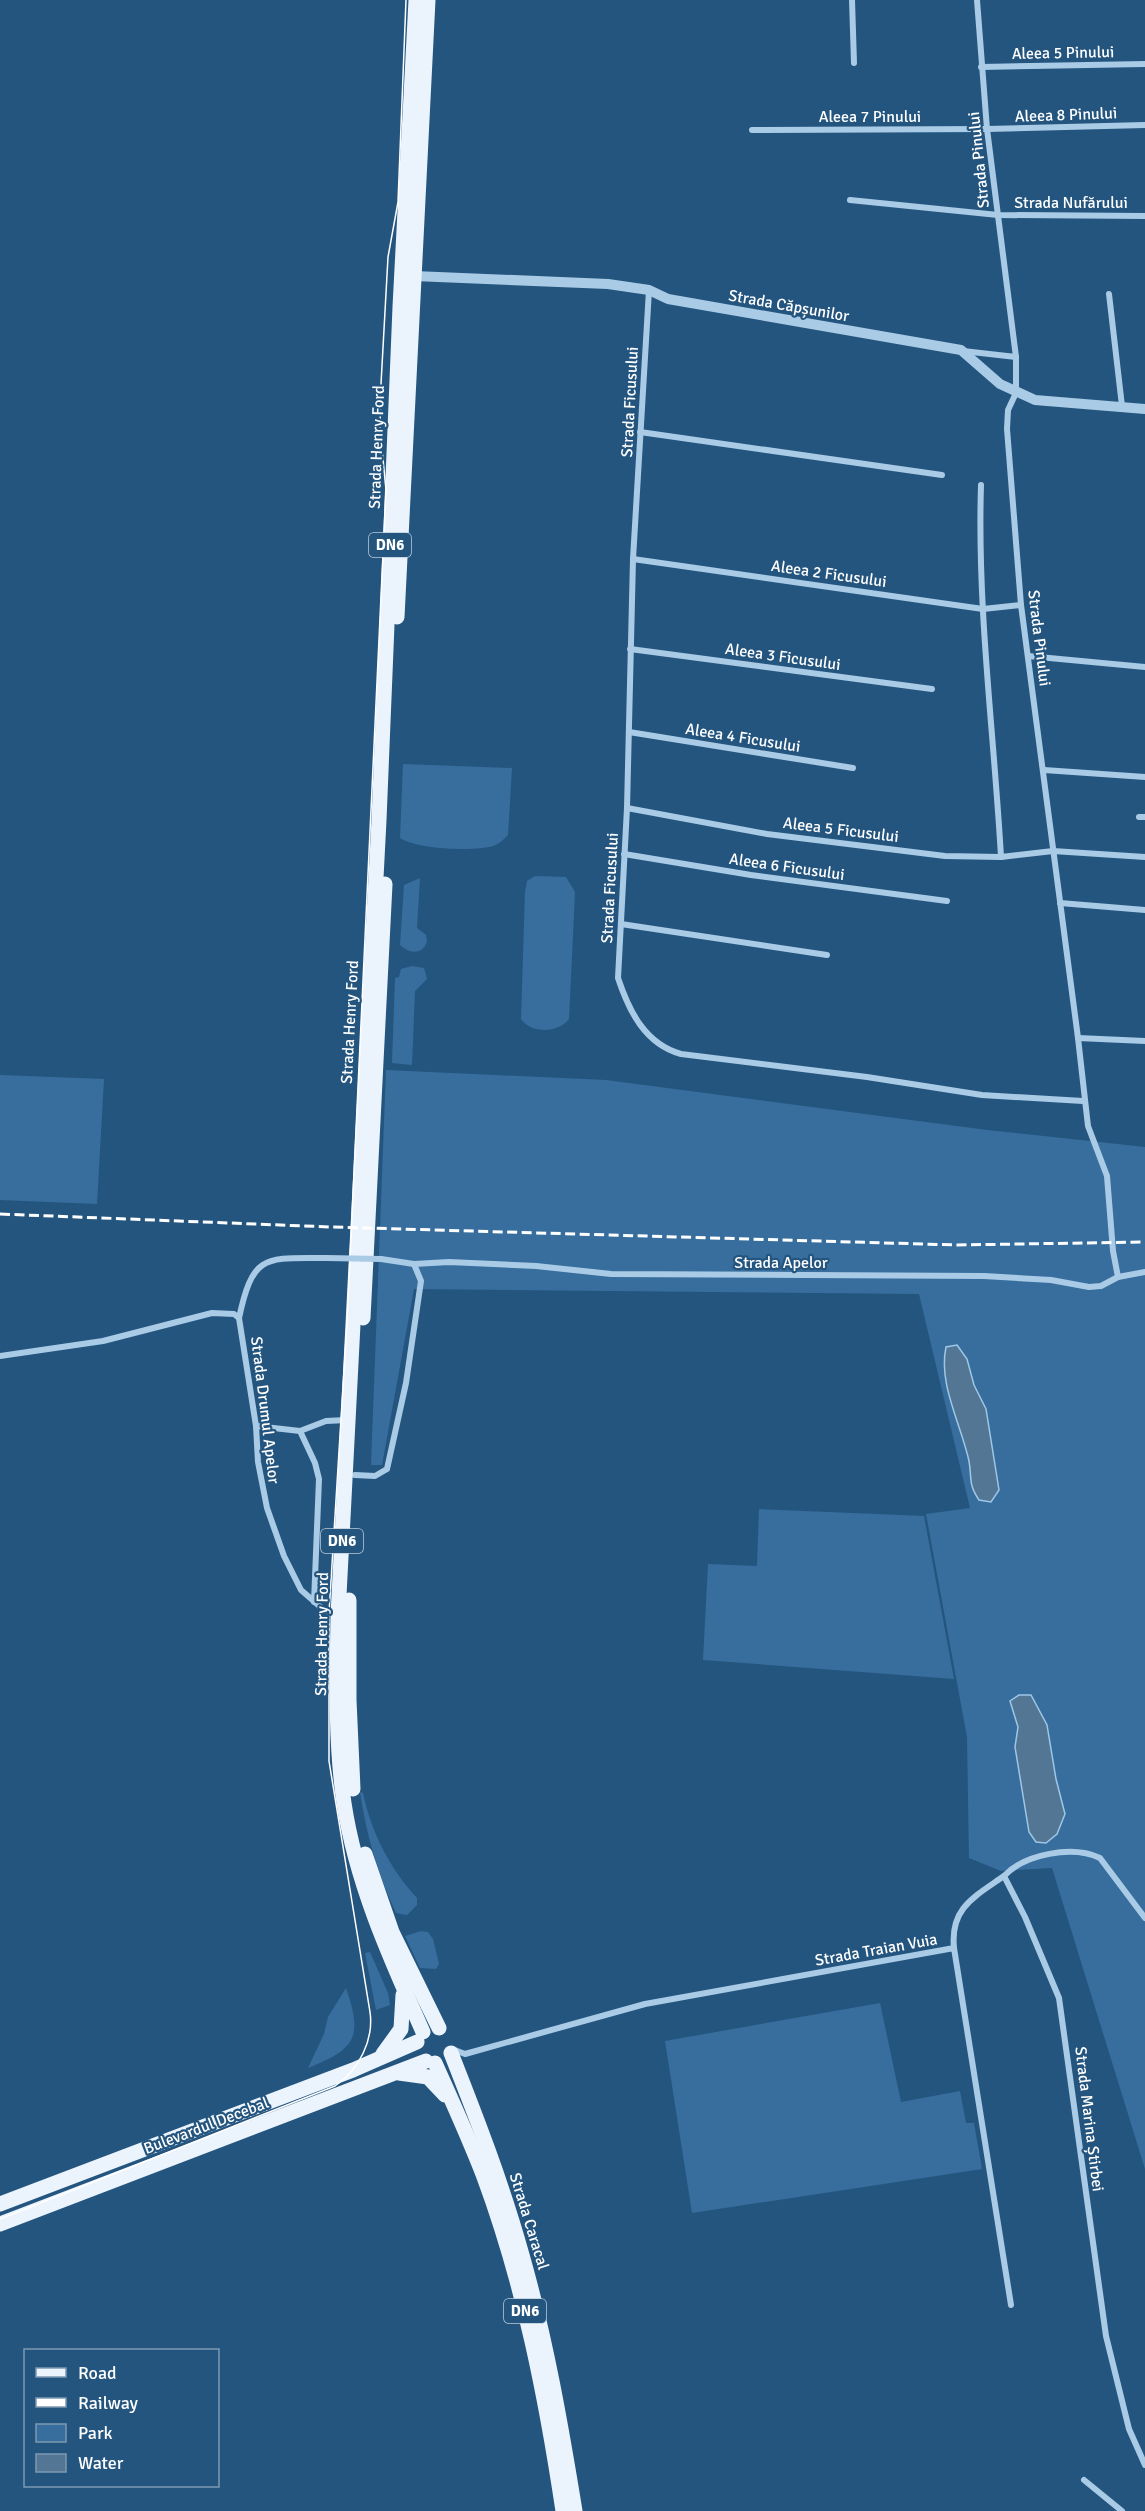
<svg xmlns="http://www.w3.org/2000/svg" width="1145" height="2511" font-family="Signika,sans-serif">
  <rect width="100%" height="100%" fill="#24557f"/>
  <g fill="#386e9d">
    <path d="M403,764l109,4 -4,67c-5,5 -9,9 -15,11 -19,6 -77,3 -93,-8z"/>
    <path d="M535,876l31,1 9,15 -6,127c-10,14 -38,15 -48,0l4,-127 2,-11z"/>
    <path d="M420,878l-3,50 9,7 1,7c-5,13 -18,12 -27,3l4,-60z"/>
    <path d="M412,966l12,2 3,11 -12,12 -3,74 -20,-2 3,-85 4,-1 2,-8z"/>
    <path d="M386,1070l220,10 381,50 158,17v1022l-93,-301 -51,3 -32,-13 -2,-121 -41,-223 44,-6 -51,-214 -505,-5 -32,176h-11z"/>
    <path d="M0,1075l104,4 -7,125 -97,-4z"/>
    <path d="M759,1509l165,7 30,163 -251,-19 5,-96 49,2z"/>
    <path d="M360,1792l3,1c8,39 27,76 54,105v7l-10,10 -11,-2c-18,-38 -30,-79 -36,-121z"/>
    <path d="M421,1931l7,1 5,7 6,25 -3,5 -16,-1 -15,-32z"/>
    <path d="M370,1952l18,41 2,12 -14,5 -11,-57z"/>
    <path d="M346,1988c17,49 10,61 -38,80l16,-34 4,-17z"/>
    <path d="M880,2003l21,99 59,-11 6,32h8l8,46 -290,44 -27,-172z"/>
  </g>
  <g fill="#537694" stroke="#9ec7e7" stroke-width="1.5">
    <path d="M957,1345l10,14 7,26 12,24 13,81 -8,12 -12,-2c-11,-16 -7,-22 -10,-39 -8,-37 -31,-77 -23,-114z"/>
    <path d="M1019,1695h12l16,30 9,54 9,35 -8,20 -11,9 -10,-1 -7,-10 -14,-85 3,-20 -8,-26z"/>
  </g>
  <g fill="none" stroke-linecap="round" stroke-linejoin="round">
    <g stroke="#aacbe6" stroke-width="6">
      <path d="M852,0l2,63"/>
      <path d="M977,0l10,129 29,228v36l-8,17 -1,19 14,176 57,433 10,88 19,50 6,75 5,26"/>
      <path d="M981,67l164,-3"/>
      <path d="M752,130l235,-1 158,-4"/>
      <path d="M850,200l148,15 147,1"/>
      <path d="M649,290l-16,269 -6,249 -9,170c11,33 27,66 63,76l186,23 115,18 101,6"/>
      <path d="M1109,294l13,112"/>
      <path d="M963,351l53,6"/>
      <path d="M640,432l302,43"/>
      <path d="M981,485c-4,124 13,248 20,372"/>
      <path d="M633,559l350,50 38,-4"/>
      <path d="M630,649l302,40"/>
      <path d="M1028,656l117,11"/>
      <path d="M629,732l224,36"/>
      <path d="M1044,770l101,7"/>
      <path d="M627,808l140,26 178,22 56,1 52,-6 92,6"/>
      <path d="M1139,817h6"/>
      <path d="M624,854l127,21 196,26"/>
      <path d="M1060,903l85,7"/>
      <path d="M621,924l206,31"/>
      <path d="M1078,1038l67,3"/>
      <path d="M381,1259l33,5 35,-2 87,4 75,8 373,2 67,4 38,7 12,-1 17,-9 27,-5"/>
      <path d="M239,1318c14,-65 26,-60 87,-60"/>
      <path d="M0,1356l103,-15 109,-28 22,1 5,4 17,108 2,36 9,46 17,48 17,34 23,20 14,5"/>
      <path d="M256,1426l44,5 26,-10 21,-1"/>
      <path d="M300,1431l15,32 4,16 -5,123"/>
      <path d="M355,1475l20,1 12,-7 19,-86 15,-102 -7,-17"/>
      <path d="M1004,1876c21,-22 68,-31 96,-18l45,60"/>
      <path d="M954,1948c-4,-40 20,-51 50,-72l21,41 34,81 47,338 23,93 16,36"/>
      <path d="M452,2049l13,5 180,-50 309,-56 57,357"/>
      <path d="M1084,2480l38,31"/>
    </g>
    <path stroke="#aacbe6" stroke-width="10" d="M414,276l194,8 41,6 19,9 293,51 39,34 35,16 110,9"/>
    <g stroke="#ebf4fd" stroke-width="15">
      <path d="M416,0l-16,307 -21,513 -41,795c-1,62 -3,126 6,188 12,80 46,155 79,229"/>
      <path d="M397,617l31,-617"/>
      <path d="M363,1318l22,-434"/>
      <path d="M349,1600v100l4,89"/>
      <path d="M365,1854l27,78 47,96"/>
      <path d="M451,2053c26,66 52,133 71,202 24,84 39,170 53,256"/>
      <path d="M383,2054l18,-25 2,-34"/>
      <path d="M435,2063c17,38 34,75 49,114 40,108 62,221 79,334"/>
      <path d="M399,2073l29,4 17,18"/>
      <path d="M0,2204l353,-134 64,-28"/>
      <path d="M0,2224l426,-163"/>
    </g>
    <path stroke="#fff" stroke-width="1.5" d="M0,2219l335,-133c24,-16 39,-46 35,-74l-41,-251v-148l18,-291 39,-832 -6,-62 1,-44 7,-127 10,-55 8,-202"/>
    <path stroke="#fff" stroke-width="3" stroke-dasharray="10 4.5" stroke-linecap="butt" d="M0,1214l331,13 626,18 188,-3"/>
    <path stroke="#aacbe6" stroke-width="6" d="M326,1258l55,1"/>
  </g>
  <g text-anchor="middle" stroke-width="4.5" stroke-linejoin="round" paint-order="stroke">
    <g fill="#24557f" stroke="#bdccd9" stroke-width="1.5">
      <rect x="369" y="533" width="42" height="24" rx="4.5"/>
      <rect x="321" y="1529" width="42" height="24" rx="4.5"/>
      <rect x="504" y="2299" width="42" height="24" rx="4.5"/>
    </g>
    <g font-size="15" font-weight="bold" fill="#fff">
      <text x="390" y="550">DN6</text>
      <text x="342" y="1546">DN6</text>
      <text x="525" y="2316">DN6</text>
    </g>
    <g font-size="16" fill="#fff" stroke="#24557f">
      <text transform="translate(1063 52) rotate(-1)" y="6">Aleea 5 Pinului</text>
      <text transform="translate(1066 114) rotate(-2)" y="6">Aleea 8 Pinului</text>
      <text x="870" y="122">Aleea 7 Pinului</text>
      <text transform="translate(978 160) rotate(-96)" y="6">Strada Pinului</text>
      <text x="1071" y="208">Strada Nufărului</text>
      <text transform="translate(789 305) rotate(10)" y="6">Strada Căpșunilor</text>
      <text transform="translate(629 402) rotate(-87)" y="6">Strada Ficusului</text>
      <text transform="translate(376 447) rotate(-88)" y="6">Strada Henry Ford</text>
      <text transform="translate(829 573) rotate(8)" y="6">Aleea 2 Ficusului</text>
      <text transform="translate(1040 638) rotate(83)" y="6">Strada Pinului</text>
      <text transform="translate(783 656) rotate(8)" y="6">Aleea 3 Ficusului</text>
      <text transform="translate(743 737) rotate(9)" y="6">Aleea 4 Ficusului</text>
      <text transform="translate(841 829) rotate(7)" y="6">Aleea 5 Ficusului</text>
      <text transform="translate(787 866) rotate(8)" y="6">Aleea 6 Ficusului</text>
      <text transform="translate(609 888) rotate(-87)" y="6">Strada Ficusului</text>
      <text transform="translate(349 1022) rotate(-87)" y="6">Strada Henry Ford</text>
      <text x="781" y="1268">Strada Apelor</text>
      <text transform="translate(266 1410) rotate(83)" y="6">Strada Drumul Apelor</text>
      <text transform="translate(321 1634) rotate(-89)" y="6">Strada Henry Ford</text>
      <text transform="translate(876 1949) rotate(-10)" y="6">Strada Traian Vuia</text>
      <text transform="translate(1090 2119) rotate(83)" y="6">Strada Marina Știrbei</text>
      <text transform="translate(206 2125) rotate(-21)" y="6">Bulevardul Decebal</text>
      <text transform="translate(530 2221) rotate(73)" y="6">Strada Caracal</text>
    </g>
  </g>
  <rect x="24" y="2349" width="195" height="138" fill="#24557f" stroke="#7c99b2" stroke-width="1.5"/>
  <rect x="36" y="2368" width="30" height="9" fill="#ebf4fd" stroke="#7c99b2" stroke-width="1.5"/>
  <text x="78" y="2379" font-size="18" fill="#ffffff">Road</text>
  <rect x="36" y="2398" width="30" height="9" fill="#ffffff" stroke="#7c99b2" stroke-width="1.5"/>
  <text x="78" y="2409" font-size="18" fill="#ffffff">Railway</text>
  <rect x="36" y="2424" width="30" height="18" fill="#386e9d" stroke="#7c99b2" stroke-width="1.5"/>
  <text x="78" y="2439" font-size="18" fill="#ffffff">Park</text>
  <rect x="36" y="2454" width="30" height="18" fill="#537694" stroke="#7c99b2" stroke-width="1.5"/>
  <text x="78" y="2469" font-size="18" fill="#ffffff">Water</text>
</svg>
